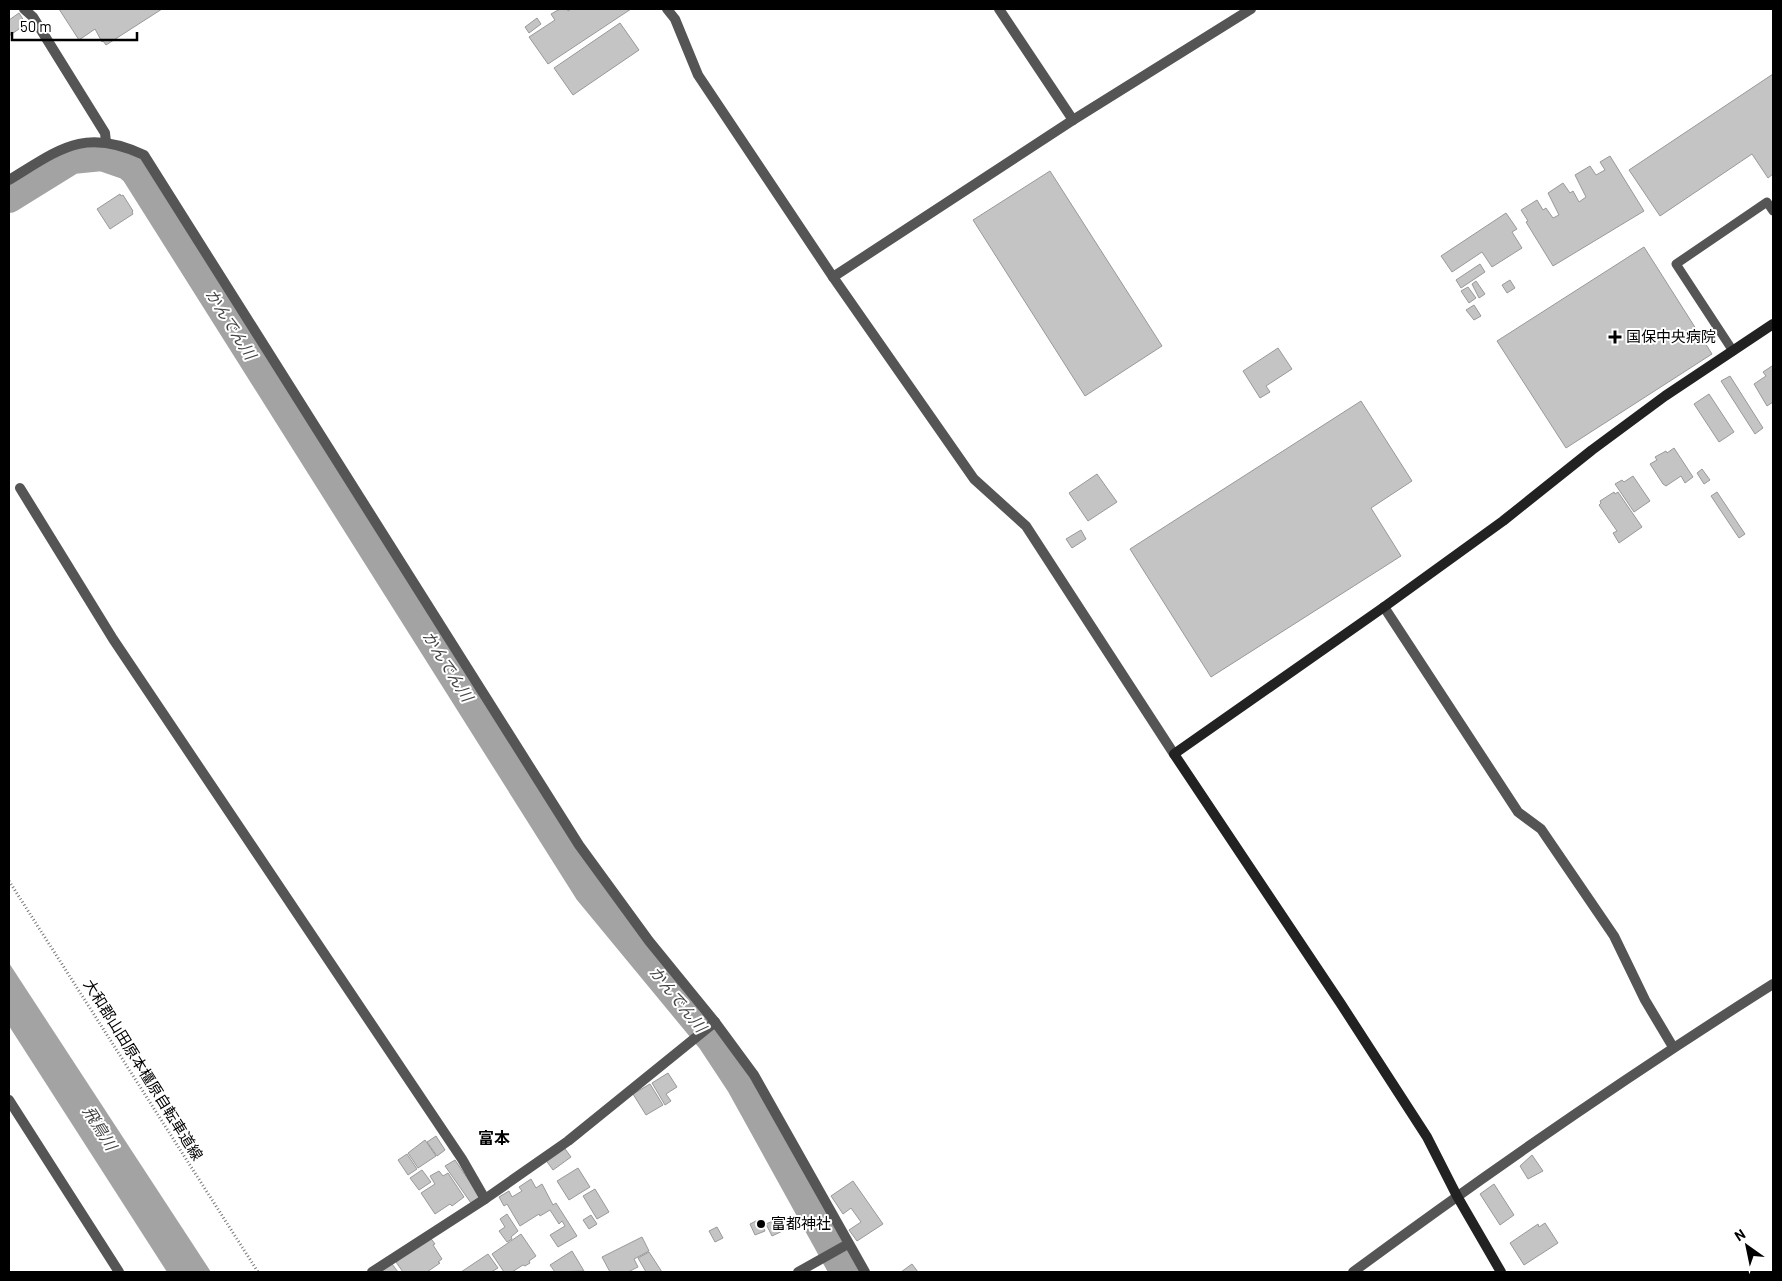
<svg xmlns="http://www.w3.org/2000/svg" width="1782" height="1281" font-family="Barlow,'Noto Sans JP',sans-serif">
  <rect width="100%" height="100%" fill="#fff"/>
  <path fill="#a3a3a3" d="M9,963l202,309h-44l-158,-246z"/>
  <g fill="none" stroke-linecap="round" stroke-linejoin="round">
    <path stroke="#a3a3a3" stroke-width="30" d="M9,198l63,-39 30,-3 26,9 7,6 454,720 123,149 29,44 104,188"/>
  </g>
  <g fill="#c4c4c4" stroke="#999">
    <path d="M59,9h103l-56,36 -3,-4 -1,1 -7,-13 -16,11z"/>
    <path d="M560,9h7l1,2 3,-2h60l-83,55 -19,-27 26,-17 -4,-6z"/>
    <path d="M19,13l7,11 -17,12v-16z"/>
    <path d="M537,18l4,6 -12,9 -4,-6z"/>
    <path d="M620,23l19,27 -66,45 -19,-27z"/>
    <path d="M1773,74v100l-5,4 -16,-24 -92,62 -31,-46z"/>
    <path d="M1610,156l34,55 -91,55 -27,-44 2,-1 -7,-11 16,-10 6,10 3,-2 7,10 6,-3 -11,-22 15,-10 7,10 3,-2 6,11 7,-5 -11,-22 15,-9 6,9 9,-5 -5,-8z"/>
    <path d="M1050,171l112,175 -77,50 -112,-176z"/>
    <path d="M120,194l1,2 2,-1 10,16 -1,1 1,2 -23,15 -13,-20z"/>
    <path d="M1506,213l11,16 -5,3 10,16 -30,19 -10,-15 -30,20 -11,-16z"/>
    <path d="M1644,247l68,107 -146,94 -69,-107z"/>
    <path d="M1480,264l5,8 -24,16 -5,-8z"/>
    <path d="M1510,280l5,8 -8,5 -5,-8z"/>
    <path d="M1476,281l9,13 -6,4 -7,-14z"/>
    <path d="M1468,287l8,11 -7,5 -8,-12z"/>
    <path d="M1474,305l7,11 -7,4 -8,-10z"/>
    <path d="M1278,348l14,21 -26,17 4,6 -10,6 -17,-27z"/>
    <path d="M1772,366l1,2v34l-6,4 -13,-22 12,-8 -3,-4z"/>
    <path d="M1730,376l33,52 -8,6 -34,-53z"/>
    <path d="M1709,394l25,38 -15,10 -25,-38z"/>
    <path d="M1361,401l51,80 -41,27 30,48 -190,121 -81,-128z"/>
    <path d="M1674,448l19,29 -8,6 -4,-7 -15,10 -3,-2 -13,-20 7,-4 -2,-3 11,-6 1,2z"/>
    <path d="M1702,469l8,11 -6,4 -7,-11z"/>
    <path d="M1097,474l20,28 -29,19 -19,-28z"/>
    <path d="M1633,476l17,25 -16,11 -19,-28 7,-4 2,2z"/>
    <path d="M1614,492l1,2 3,-2 24,35 -23,16 -6,-10 4,-2 -18,-26 2,-2 -1,-2z"/>
    <path d="M1717,492l28,42 -6,4 -28,-42z"/>
    <path d="M1081,530l5,9 -14,9 -6,-9z"/>
    <path d="M668,1073l9,14 -11,7 5,7 -6,4 -13,-22z"/>
    <path d="M650,1084l13,21 -17,10 -13,-21z"/>
    <path d="M436,1136l9,14 -8,6 -10,-14z"/>
    <path d="M425,1140l11,16 -18,12 -10,-15z"/>
    <path d="M563,1146l8,11 -18,13 -8,-11z"/>
    <path d="M407,1154l10,15 -9,6 -10,-15z"/>
    <path d="M1532,1155l11,16 -15,8 -8,-13z"/>
    <path d="M455,1160l25,37 -9,6 -26,-37z"/>
    <path d="M578,1168l12,19 -21,13 -12,-19z"/>
    <path d="M422,1170l9,12 -12,8 -9,-12z"/>
    <path d="M439,1171l4,5 5,-3 16,24 -12,9 -2,-2 -15,10 -14,-21 14,-9 -5,-8z"/>
    <path d="M531,1179l5,9 6,-4 11,21 3,-2 21,33 -19,11 -8,-12 15,-9 -3,-5 -3,3 -9,-14 -10,6 -1,-2 -19,12 -13,-22 -3,2 -5,-9 10,-6 3,6 10,-6 -3,-4z"/>
    <path d="M853,1181l30,43 -26,17 -8,-11 12,-8 -10,-14 -8,6 -12,-18z"/>
    <path d="M1494,1184l20,31 -14,10 -20,-31z"/>
    <path d="M595,1189l14,23 -12,7 -14,-23z"/>
    <path d="M507,1214l11,17 -7,6 1,2 -5,3 -8,-11 6,-4 -5,-8z"/>
    <path d="M591,1215l6,9 -8,5 -6,-9z"/>
    <path d="M784,1216l5,12 -17,8 -6,-12z"/>
    <path d="M760,1219l5,12 -10,4 -5,-11z"/>
    <path d="M1545,1223l13,20 -34,22 -14,-22 28,-19 1,3z"/>
    <path d="M717,1227l6,11 -8,4 -6,-11z"/>
    <path d="M521,1234l15,22 -7,5 1,2 -5,3 -2,-1 -11,7h-8l-12,-18z"/>
    <path d="M429,1236l6,8 -2,1 9,14 -4,3 2,1 -13,9h-24l-7,-10z"/>
    <path d="M642,1237l7,14 -15,8 4,8 -10,5h-18l-8,-15z"/>
    <path d="M572,1251l12,20 -29,1 -5,-7z"/>
    <path d="M649,1252l13,20h-16l-8,-14z"/>
    <path d="M488,1254l10,14 -7,4h-30z"/>
    <path d="M392,1264l6,8h-19z"/>
    <path d="M912,1264l6,8h-17z"/>
  </g>
  <g fill="none" stroke-linecap="round" stroke-linejoin="round">
    <path stroke="#777" stroke-width="3" stroke-dasharray="1 2.5" stroke-linecap="butt" d="M9,881l249,391"/>
    <path stroke="#555" stroke-width="9" d="M1733,351l-57,-87 91,-62 6,9"/>
    <g stroke="#555" stroke-width="10">
      <path d="M24,9l9,8 72,116 1,9"/>
      <path d="M667,9l8,10 23,56 135,202 141,202 52,47 148,228"/>
      <path d="M999,9l74,111"/>
      <path d="M9,180c51,-31 75,-53 135,-25l435,690 70,96 66,81 39,53 111,197"/>
      <path d="M833,277l240,-157 178,-111"/>
      <path d="M20,488l93,151 349,520 23,40"/>
      <path d="M1384,607l134,205 23,17 73,107 31,64 28,47"/>
      <path d="M9,1100l110,172"/>
      <path d="M372,1272l113,-73 83,-58 147,-119"/>
      <path d="M798,1272l50,-28"/>
      <path d="M1353,1272c137,-101 276,-197 420,-288"/>
    </g>
    <path stroke="#222" stroke-width="10" d="M1501,1272l-44,-76 -30,-59 -86,-133 -167,-250 210,-147 119,-86 89,-71 73,-54 108,-72"/>
  </g>
  <g fill="#000" stroke="#fff" stroke-width="2">
    <path d="M1612.5 329.5h5v5h5v5h-5v5h-5v-5h-5v-5h5z"/>
    <circle cx="761" cy="1224" r="5"/>
  </g>
  <g text-anchor="middle" stroke-width="4" stroke-linejoin="round" paint-order="stroke">
    <g font-size="15" fill="#000" stroke="#fff" text-anchor="start">
      <text x="1626" y="342">国保中央病院</text>
      <text x="771" y="1229">富都神社</text>
    </g>
    <g font-size="15" fill="#000" stroke="#fff">
      <text transform="translate(143 1070) rotate(58)" y="5">大和郡山田原本橿原自転車道線</text>
    </g>
    <g font-size="16" font-style="italic" fill="#444" stroke="#fff">
      <text transform="translate(231 324) rotate(58)" y="6">かんでん川</text>
      <text transform="translate(448 666) rotate(58)" y="6">かんでん川</text>
      <text transform="translate(678 999) rotate(51)" y="6">かんでん川</text>
      <text transform="translate(100 1128) rotate(58)" y="6">飛鳥川</text>
    </g>
    <g font-size="16" font-weight="bold" fill="#000" stroke="#fff">
      <text x="494" y="1144">富本</text>
    </g>
  </g>
  <rect width="1782" height="1281" fill="none" stroke="#000000" stroke-width="20"/>
  <g transform="translate(1747 1246) rotate(327)" stroke="#ffffff" stroke-width="4" paint-order="stroke">
  <path d="M0-4L9 19L0 12L-9 19Z" fill="#000000"/>
  <text y="-8" font-size="14" font-weight="bold" text-anchor="middle" fill="#000000">N</text>
  </g>
  <path d="M12 32v8h125v-8" fill="none" stroke="#000000" stroke-width="2.5"/>
  <text x="20" y="32" font-size="15" fill="#000000" stroke="#ffffff" stroke-width="4" paint-order="stroke">50 m</text>
</svg>
